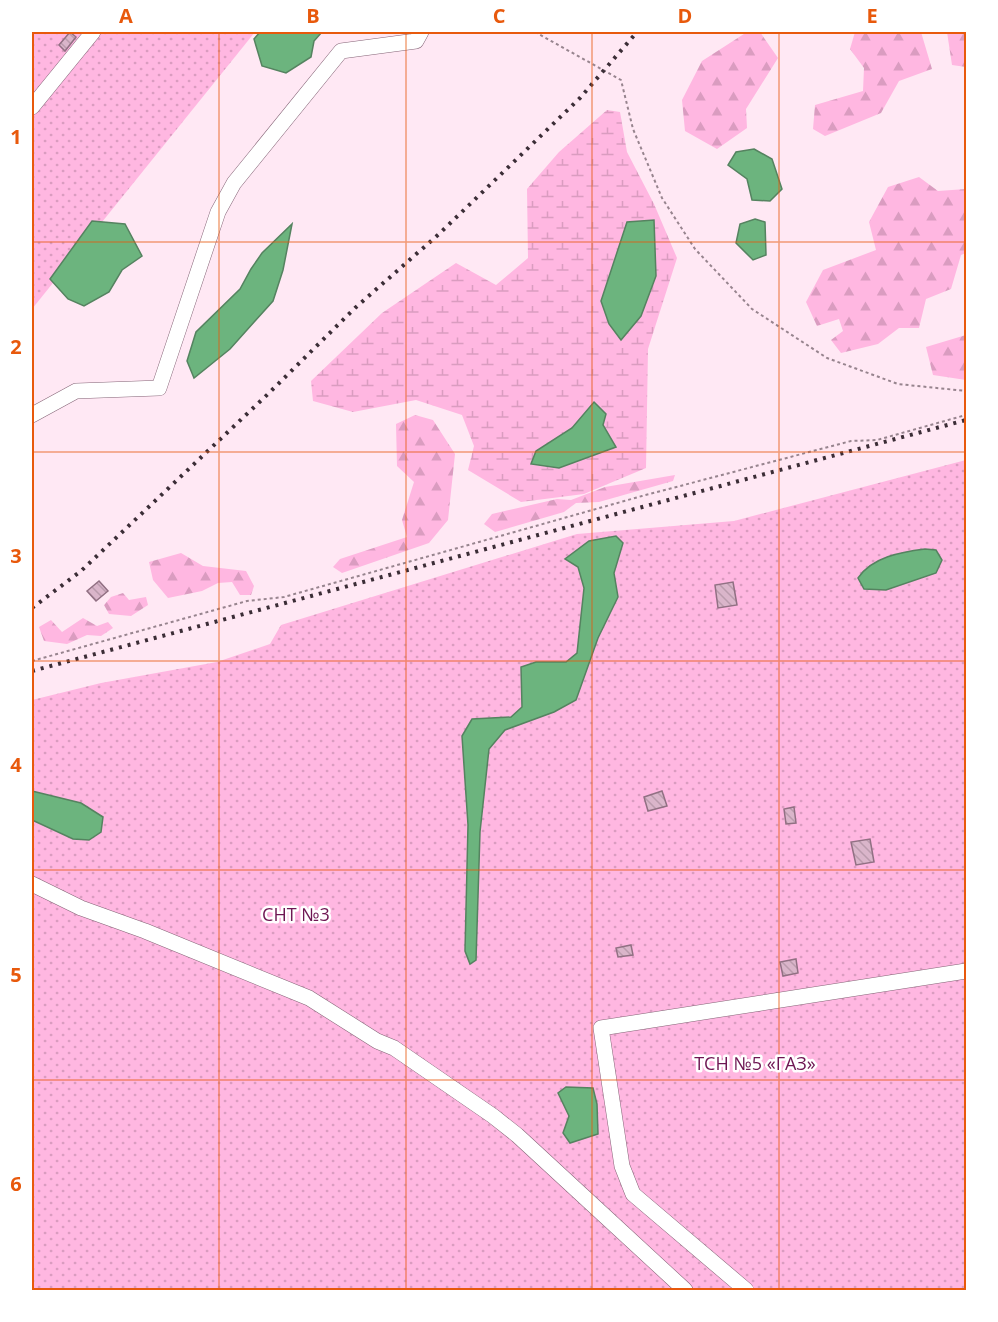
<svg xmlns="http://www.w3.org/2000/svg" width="998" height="1322" font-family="'Open Sans',sans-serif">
  <defs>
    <pattern id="forest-firs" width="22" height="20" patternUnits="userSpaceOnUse" patternTransform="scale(1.5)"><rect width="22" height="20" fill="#ffb7e1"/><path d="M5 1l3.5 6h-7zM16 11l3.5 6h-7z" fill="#da9cc0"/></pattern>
    <pattern id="wetland-marsh" width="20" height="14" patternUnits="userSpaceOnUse" patternTransform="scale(1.5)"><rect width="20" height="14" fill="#ffb7e1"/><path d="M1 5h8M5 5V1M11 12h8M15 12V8" fill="none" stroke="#da9cc0"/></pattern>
    <pattern id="park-dots" width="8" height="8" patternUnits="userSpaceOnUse" patternTransform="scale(1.5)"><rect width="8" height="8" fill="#ffb7e1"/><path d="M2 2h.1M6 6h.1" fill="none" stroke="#da9cc0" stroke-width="1.8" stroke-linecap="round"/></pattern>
    <pattern id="building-back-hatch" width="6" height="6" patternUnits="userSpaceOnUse" patternTransform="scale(1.5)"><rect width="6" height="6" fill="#dab5ca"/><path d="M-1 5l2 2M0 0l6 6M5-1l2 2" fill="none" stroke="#bb9bad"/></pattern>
  </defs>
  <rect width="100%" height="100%" fill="#ffe8f4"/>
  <g fill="url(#forest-firs)">
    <path d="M747,32h13l18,26 -32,51 1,19 -30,21 -32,-18 -3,-31 20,-39z"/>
    <path d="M855,32h66l11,37 -33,12 -18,32 -56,23 -12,-7 2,-24 48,-14 1,-23 -14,-19z"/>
    <path d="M947,32h19v35l-14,-2z"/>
    <path d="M919,177l19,14 28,-2v64l-5,2 -10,34 -25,10 -7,29h-20l-21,16 -37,9 -10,-13 12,-9 -4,-12 -22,7 -11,-24 17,-32 53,-20 -7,-28 19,-35z"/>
    <path d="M966,335v45l-33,-5 -7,-28z"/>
    <path d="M415,415l18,5 22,34 -7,66 -19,23 -87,30 -9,-6 7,-8 67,-22 -5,-17 12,-38 -17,-16 -1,-42z"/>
    <path d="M675,475l-2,6 -74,21 -23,1 -12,9 -69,20 -11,-8 8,-10 65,-15 14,1 34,-13z"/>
    <path d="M181,553l22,13 43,5 8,15 -3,9h-11l-8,-13 -14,1 -16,8 -34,7 -15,-18 -4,-18z"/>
    <path d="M123,593l6,7 17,-3 2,8 -17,11 -22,-2 -5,-9 7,-8z"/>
    <path d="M83,618l14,8 11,-4 5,6 -12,8 -14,-1 -20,9 -23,-3 -5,-14 12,-7 11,12z"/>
  </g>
  <path fill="url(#wetland-marsh)" fill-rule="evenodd" d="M607,110l13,2 7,40 27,52 23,54 -29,91 -2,119 -62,26 -63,8 -53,-32 6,-24 -12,-31 -46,-15 -63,12 -40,-11 -2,-20 71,-68 74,-50 40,22 32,-27 -1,-69 32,-37zM627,222l-18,102 -8,-23zM594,402l9,23 12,22 -56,21 -23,-17 36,-23z"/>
  <g fill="url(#park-dots)">
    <path d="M32,32h223l-223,277z"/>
    <path d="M966,460v830h-934v-590l69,-17 116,-21 53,-18 11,-19 296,-91 157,-13z"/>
  </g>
  <g fill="#6cb47e" stroke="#558360" stroke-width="1.5">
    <path d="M260,32h62l-8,9 -3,16 -25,16 -24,-7 -8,-27z"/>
    <path d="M754,149l18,10 10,30 -12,12 -18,-1 -5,-21 -19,-14 8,-13z"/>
    <path d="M755,219l10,3 1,33 -13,5 -17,-17 4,-19z"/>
    <path d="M654,220l2,56 -15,40 -20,24 -12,-16 -8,-23 26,-79z"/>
    <path d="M92,221l33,3 17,32 -20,14 -13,22 -25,14 -16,-7 -18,-20z"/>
    <path d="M292,224l-9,46 -10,31 -43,48 -36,29 -7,-17 9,-29 44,-43 11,-20 11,-16z"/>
    <path d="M594,402l12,12 -3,11 13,22 -57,21 -28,-4 5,-13 36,-23z"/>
    <path d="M616,536l7,7 -9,30 4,24 -20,41 -22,62 -22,12 -49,18 -16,19 -9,83 -4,128 -6,4 -5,-13 3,-126 -6,-89 10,-17 39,-2 11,-10 -1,-40 15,-5h30l11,-9 7,-65 -6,-21 -13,-8 24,-18z"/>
    <path d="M925,549l11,1 6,10 -6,13 -50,17 -22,-1 -6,-11c14,-21 43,-26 67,-29z"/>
    <path d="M32,791l49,12 22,14 -2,15 -12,8 -16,-1 -41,-19z"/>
    <path d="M566,1087l27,1 4,16 1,30 -28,9 -7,-10 6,-17 -11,-23z"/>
  </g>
  <g fill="url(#building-back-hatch)" stroke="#917083" stroke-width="1.5">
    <path d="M70,32l6,5 -11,14 -6,-6z"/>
    <path d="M99,581l9,10 -12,10 -9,-10z"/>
    <path d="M733,582l4,23 -19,3 -3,-23z"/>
    <path d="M662,791l5,15 -19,5 -4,-14z"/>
    <path d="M794,807l2,16 -10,1 -2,-15z"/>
    <path d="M870,839l4,23 -18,3 -5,-23z"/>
    <path d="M631,945l2,10 -15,2 -2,-9z"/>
    <path d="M796,959l2,14 -15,3 -3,-14z"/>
  </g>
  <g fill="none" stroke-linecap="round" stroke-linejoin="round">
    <g stroke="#846476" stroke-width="16">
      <g id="minor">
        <path d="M32,107l61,-75"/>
        <path d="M32,415l44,-24 83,-3 59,-176 16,-29 107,-132 75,-10 5,-9"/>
        <path d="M32,884l49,24 64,23 164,67 68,43 17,7 99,68 24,19 168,155"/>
        <path d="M746,1290l-113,-96 -11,-28 -21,-138 365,-57"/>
      </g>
    </g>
    <g stroke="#97848e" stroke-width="2" stroke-dasharray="3 3" stroke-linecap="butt">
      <path d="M535,32l86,48 12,49 29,69 33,51 57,60 75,49 71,26 68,7"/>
      <path d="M32,661l215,-60 37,-4 358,-101 209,-55 26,-1 89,-25"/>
    </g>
    <use href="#minor" stroke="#fff" stroke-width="15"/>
    <g stroke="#3b2d36" stroke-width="4" stroke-dasharray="3 6" stroke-linecap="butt">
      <path d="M32,608l49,-37 187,-177 87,-86 84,-74 141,-136 57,-66"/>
      <path d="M32,671l934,-251"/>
    </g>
  </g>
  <path fill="none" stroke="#e8590c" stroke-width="1.5" stroke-opacity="0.55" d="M219,32v1258M406,32v1258M592,32v1258M779,32v1258M32,242h934M32,452h934M32,661h934M32,870h934M32,1080h934"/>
  <g text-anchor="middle" stroke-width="5" stroke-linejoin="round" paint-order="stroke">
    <g font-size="18" fill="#6e1653" stroke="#fff">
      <text x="296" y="921">СНТ №3</text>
      <text x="755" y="1070">ТСН №5 «ГАЗ»</text>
    </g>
  </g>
  <rect width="998" height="1322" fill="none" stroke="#ffffff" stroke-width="66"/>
  <rect x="33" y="33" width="932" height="1256" fill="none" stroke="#e8590c" stroke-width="2"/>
  <g font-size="20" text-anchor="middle" font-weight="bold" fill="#e8590c">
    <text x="126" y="23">A</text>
    <text x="313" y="23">B</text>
    <text x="499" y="23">C</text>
    <text x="685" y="23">D</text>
    <text x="872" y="23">E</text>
    <text x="16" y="144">1</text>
    <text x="16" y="354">2</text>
    <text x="16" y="563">3</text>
    <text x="16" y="772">4</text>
    <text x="16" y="982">5</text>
    <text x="16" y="1191">6</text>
  </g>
</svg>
